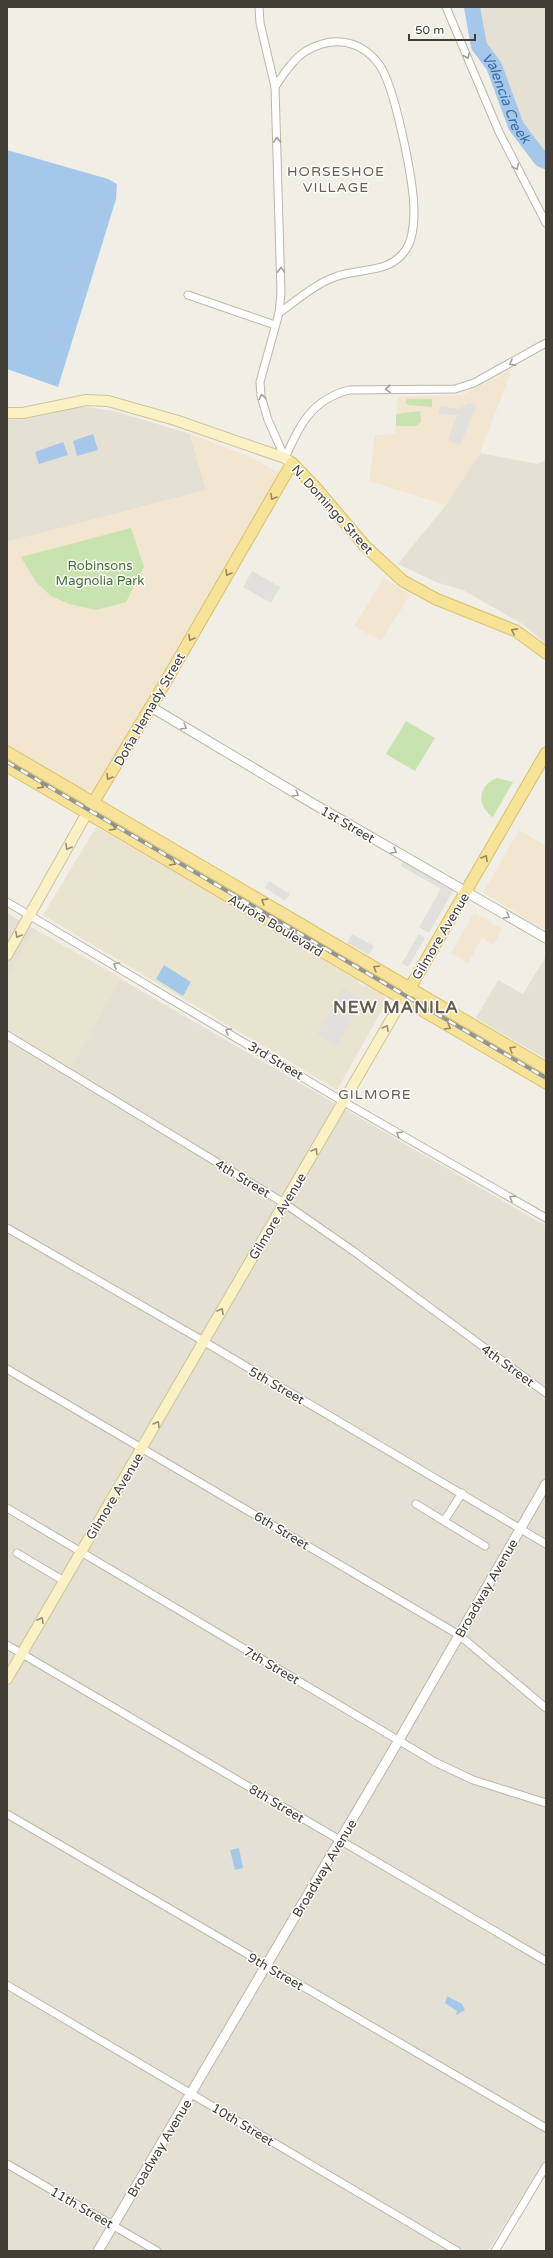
<svg xmlns="http://www.w3.org/2000/svg" width="553" height="2258" font-family="'Varela Round',sans-serif">
  <rect width="100%" height="100%" fill="#f1eee5"/>
  <g fill="#e4e0d3">
    <path d="M475,7h71v153l-4,-2 -25,-33 -22,-59 -13,-23z"/>
    <path d="M79,406l35,5 76,23 16,56 -199,52v-122l20,-1z"/>
    <path d="M480,453l57,11 9,-4v184l-22,-19 -61,-35 -27,-8 -38,-18 48,-59z"/>
    <path d="M7,913l539,313v932l-58,93h-481z"/>
    <path d="M546,956v103l-70,-41 22,-38 25,14z"/>
  </g>
  <g fill="#f2e6d1">
    <path d="M512,370l-32,83 -34,52 -77,-24 6,-46 20,-1 3,-37 64,-2z"/>
    <path d="M190,434l63,24 26,15 -182,315 -12,3 -78,-46v-203l199,-52z"/>
    <path d="M384,578l26,17 -29,46 -27,-15z"/>
    <path d="M519,830l27,16v84l-63,-37z"/>
    <path d="M474,913l28,16 -9,16 -11,-7 -14,25 -17,-10z"/>
  </g>
  <g fill="#e9e4cf">
    <path d="M96,827l264,152 -2,4 6,4 4,-3 14,9 3,4v8l-48,85 -294,-175z"/>
    <path d="M34,929l87,49 -51,92 -63,-38v-55z"/>
  </g>
  <g fill="#c8e3b0">
    <path d="M407,399h25v8l-24,-2 -3,-3z"/>
    <path d="M420,411l1,11 -5,4h-20v-12z"/>
    <path d="M131,528l13,39 -18,35 -30,8 -27,-6 -18,-8 -15,-14 -15,-25z"/>
    <path d="M406,721l29,17 -20,33 -29,-17z"/>
    <path d="M497,778l16,4 -20,35c-17,-11 -15,-32 4,-39z"/>
  </g>
  <g fill="#e2e0dd">
    <path d="M469,403l7,3 -16,40 -12,-7 9,-24 -19,-1 2,-8 19,3z"/>
    <path d="M252,571l28,16 -9,16 -28,-16z"/>
    <path d="M403,861l50,30 -24,42 -10,-6 22,-38 -40,-23z"/>
    <path d="M269,881l21,13 -5,7 -20,-13z"/>
    <path d="M352,934l22,12 -5,9 -22,-12z"/>
    <path d="M419,934l6,4 -17,29 -6,-4z"/>
    <path d="M343,988l20,12 -26,45 -20,-11z"/>
  </g>
  <g fill="#a5c8ea">
    <path d="M7,150l101,29 9,5 -1,15 -58,188 -51,-18z"/>
    <path d="M93,434l5,16 -21,6 -4,-15z"/>
    <path d="M63,442l5,13 -29,9 -4,-12z"/>
    <path d="M164,965l27,17 -8,14 -27,-17z"/>
    <path d="M239,1848l4,20 -8,2 -5,-20z"/>
    <path d="M447,1996l15,8 3,6 -9,5 1,-4 -12,-8z"/>
  </g>
  <g fill="none" stroke-linecap="round" stroke-linejoin="round">
    <path stroke="#a5c8ea" stroke-width="16" id="s1" d="M472,7l7,39 15,20 22,60 25,33 5,2"/>
    <g stroke="#bbb6a8" stroke-width="9">
      <g id="minor">
        <path d="M259,7l1,16 15,64 6,206 -2,20 -19,69 1,14 7,24 17,38"/>
        <path d="M446,7l53,125 47,91"/>
        <path d="M275,87c8,-12 18,-28 31,-36 26,-15 53,-12 72,12 17,21 36,120 36,149 0,12 -2,31 -10,40 -16,22 -46,16 -69,25 -20,7 -39,24 -56,36"/>
        <path d="M188,295l87,30"/>
        <path d="M285,458c15,-33 26,-58 64,-68l106,-1 19,-6 72,-40"/>
        <path d="M7,902l337,200 202,116"/>
        <path d="M7,1035l277,168 72,50 190,140"/>
        <path d="M7,1228l191,110 348,206"/>
        <path d="M7,1369l452,266 87,73"/>
        <path d="M416,1504l69,42"/>
        <path d="M7,1508l428,254 38,18 73,23"/>
        <path d="M444,1521l18,-28"/>
        <path d="M17,1553l47,28"/>
        <path d="M7,1645l539,316"/>
        <path d="M7,1814l539,314"/>
        <path d="M7,1985l450,266"/>
        <path d="M7,2164l150,87"/>
        <path d="M495,2251l51,-85"/>
      </g>
    </g>
    <g stroke="#bbb6a8" stroke-width="11">
      <g id="tertiary">
        <path d="M151,707l161,96 234,135"/>
        <path d="M98,2251l301,-511 147,-256"/>
      </g>
    </g>
    <g stroke="#cec397" stroke-width="12">
      <g id="secondary">
        <path d="M7,413h16l63,-13 22,1 67,19 110,38 7,5"/>
        <path d="M7,955l80,-142"/>
        <path d="M7,1679l396,-680"/>
      </g>
    </g>
    <g stroke="#dac16a" stroke-width="13">
      <g id="primary">
        <path d="M7,752l539,316"/>
        <path d="M7,766l539,317"/>
        <path d="M87,813l75,-125 130,-225 23,24 50,59 38,35 33,18 80,32 30,22"/>
        <path d="M407,993l139,-240"/>
      </g>
    </g>
    <use href="#minor" stroke="#fff" stroke-width="7"/>
    <use href="#tertiary" stroke="#fff" stroke-width="9"/>
    <use href="#secondary" stroke="#faf1c5" stroke-width="10"/>
    <use href="#primary" stroke="#f6e398" stroke-width="11"/>
    <g stroke="#949494" stroke-width="4">
      <path id="rail" d="M7,762l539,316"/>
    </g>
    <use href="#rail" stroke="#fff" stroke-width="2.5" stroke-dasharray="8" stroke-linecap="butt"/>
  </g>
  <defs><path id="oneway-chevron" d="M-2-3.5L2.5 0L-2 3.5" fill="none" stroke-width="1.6" stroke-linecap="round" stroke-linejoin="round"/></defs>
  <g stroke="#a19e9a">
    <use href="#oneway-chevron" transform="translate(467 56) rotate(67)"/>
    <use href="#oneway-chevron" transform="translate(277 140) rotate(-92)"/>
    <use href="#oneway-chevron" transform="translate(516 167) rotate(64)"/>
    <use href="#oneway-chevron" transform="translate(281 270) rotate(-91)"/>
    <use href="#oneway-chevron" transform="translate(512 363) rotate(152)"/>
    <use href="#oneway-chevron" transform="translate(388 389) rotate(176)"/>
    <use href="#oneway-chevron" transform="translate(262 397) rotate(-102)"/>
    <use href="#oneway-chevron" transform="translate(184 727) rotate(31)"/>
    <use href="#oneway-chevron" transform="translate(296 794) rotate(31)"/>
    <use href="#oneway-chevron" transform="translate(394 851) rotate(30)"/>
    <use href="#oneway-chevron" transform="translate(507 916) rotate(30)"/>
    <use href="#oneway-chevron" transform="translate(116 965) rotate(-149)"/>
    <use href="#oneway-chevron" transform="translate(228 1031) rotate(-149)"/>
    <use href="#oneway-chevron" transform="translate(399 1134) rotate(-150)"/>
    <use href="#oneway-chevron" transform="translate(512 1198) rotate(-150)"/>
  </g>
  <g stroke="#948862">
    <use href="#oneway-chevron" transform="translate(273 497) rotate(120)"/>
    <use href="#oneway-chevron" transform="translate(228 573) rotate(121)"/>
    <use href="#oneway-chevron" transform="translate(514 631) rotate(-152)"/>
    <use href="#oneway-chevron" transform="translate(191 638) rotate(120)"/>
    <use href="#oneway-chevron" transform="translate(109 777) rotate(121)"/>
    <use href="#oneway-chevron" transform="translate(41 786) rotate(30)"/>
    <use href="#oneway-chevron" transform="translate(113 828) rotate(31)"/>
    <use href="#oneway-chevron" transform="translate(485 858) rotate(-60)"/>
    <use href="#oneway-chevron" transform="translate(173 863) rotate(31)"/>
    <use href="#oneway-chevron" transform="translate(264 901) rotate(-148)"/>
    <use href="#oneway-chevron" transform="translate(376 968) rotate(-149)"/>
    <use href="#oneway-chevron" transform="translate(448 1027) rotate(30)"/>
    <use href="#oneway-chevron" transform="translate(512 1049) rotate(-149)"/>
  </g>
  <g stroke="#958f76">
    <use href="#oneway-chevron" transform="translate(68 847) rotate(119)"/>
    <use href="#oneway-chevron" transform="translate(18 935) rotate(119)"/>
    <use href="#oneway-chevron" transform="translate(386 1028) rotate(-60)"/>
    <use href="#oneway-chevron" transform="translate(315 1151) rotate(-59)"/>
    <use href="#oneway-chevron" transform="translate(221 1311) rotate(-60)"/>
    <use href="#oneway-chevron" transform="translate(157 1424) rotate(-60)"/>
    <use href="#oneway-chevron" transform="translate(41 1620) rotate(-60)"/>
  </g>
  <g text-anchor="middle" stroke-width="3" stroke-linejoin="round" paint-order="stroke">
    <g font-size="13" fill="#433e35" stroke="#fff">
      <text transform="translate(333 509) rotate(48)" y="5">N. Domingo Street</text>
      <text transform="translate(149 709) rotate(-60)" y="5">Doña Hemady Street</text>
      <text transform="translate(348 824) rotate(30)" y="5">1st Street</text>
      <text transform="translate(276 925) rotate(31)" y="5">Aurora Boulevard</text>
      <text transform="translate(440 936) rotate(-59)" y="5">Gilmore Avenue</text>
      <text transform="translate(276 1060) rotate(31)" y="5">3rd Street</text>
      <text transform="translate(243 1178) rotate(31)" y="5">4th Street</text>
      <text transform="translate(277 1216) rotate(-59)" y="5">Gilmore Avenue</text>
      <text transform="translate(508 1365) rotate(36)" y="5">4th Street</text>
      <text transform="translate(277 1385) rotate(30)" y="5">5th Street</text>
      <text transform="translate(114 1496) rotate(-59)" y="5">Gilmore Avenue</text>
      <text transform="translate(282 1530) rotate(31)" y="5">6th Street</text>
      <text transform="translate(486 1588) rotate(-60)" y="5">Broadway Avenue</text>
      <text transform="translate(272 1665) rotate(30)" y="5">7th Street</text>
      <text transform="translate(277 1803) rotate(31)" y="5">8th Street</text>
      <text transform="translate(324 1868) rotate(-59)" y="5">Broadway Avenue</text>
      <text transform="translate(276 1971) rotate(30)" y="5">9th Street</text>
      <text transform="translate(243 2124) rotate(31)" y="5">10th Street</text>
      <text transform="translate(159 2148) rotate(-59)" y="5">Broadway Avenue</text>
      <text transform="translate(82 2207) rotate(30)" y="5">11th Street</text>
    </g>
    <g font-size="13" fill="#41702d" stroke="#fff">
      <text x="100" y="570">Robinsons<tspan x="100" dy="15">Magnolia Park</tspan></text>
    </g>
    <g font-size="14" font-style="italic" fill="#376ea6" stroke="#fff">
      <text dy="5" stroke="none"><textPath href="#s1" startOffset="99">Valencia Creek</textPath></text>
    </g>
    <g font-size="14" letter-spacing="1" fill="#655d4d" stroke="#fff">
      <text x="336" y="176">HORSESHOE<tspan x="336" dy="16">VILLAGE</tspan></text>
      <text x="375" y="1099">GILMORE</text>
    </g>
    <g font-size="17" font-weight="bold" letter-spacing="1" fill="#655d4d" stroke="#fff">
      <text x="396" y="1013">NEW MANILA</text>
    </g>
  </g>
  <rect width="553" height="2258" fill="none" stroke="#433e35" stroke-width="16"/>
  <path d="M409 34v6h66v-6" fill="none" stroke="#433e35" stroke-width="2"/>
  <text x="415" y="34" font-size="12" fill="#433e35" stroke="#ffffff" stroke-width="3" paint-order="stroke">50 m</text>
</svg>
